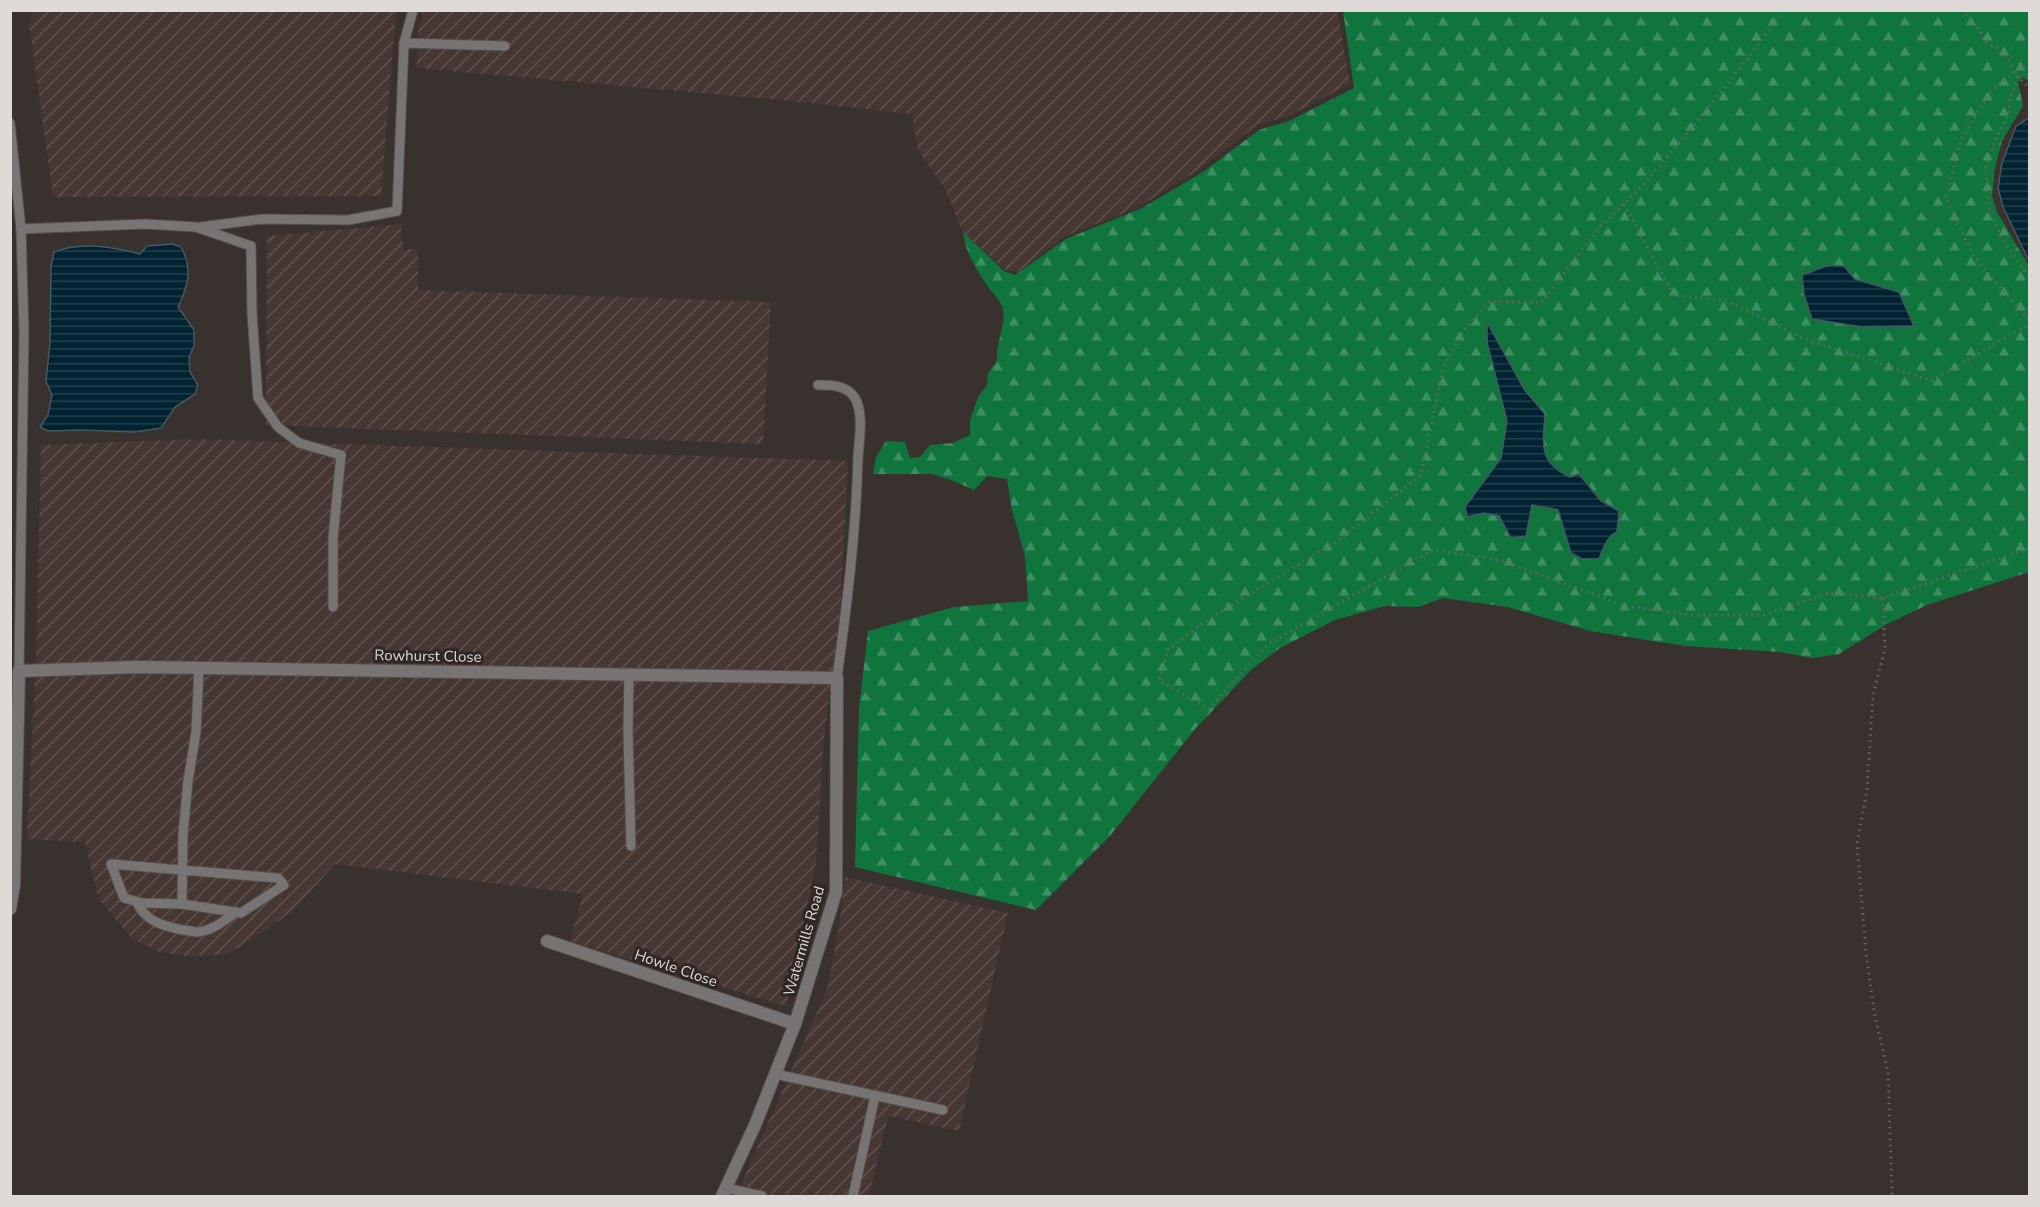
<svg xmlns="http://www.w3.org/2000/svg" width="2040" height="1207" font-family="'Nunito Sans',sans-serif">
  <defs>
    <pattern id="industrial-furrows" width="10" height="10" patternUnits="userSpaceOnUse" patternTransform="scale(1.5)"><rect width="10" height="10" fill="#463732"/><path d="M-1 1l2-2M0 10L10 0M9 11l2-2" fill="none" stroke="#60534f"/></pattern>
    <pattern id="forest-firs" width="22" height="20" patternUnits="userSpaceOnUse" patternTransform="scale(1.5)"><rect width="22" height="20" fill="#10753d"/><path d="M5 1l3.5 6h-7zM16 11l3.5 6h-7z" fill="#3e8e61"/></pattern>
    <pattern id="water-rules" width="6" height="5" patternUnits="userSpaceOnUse" patternTransform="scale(1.5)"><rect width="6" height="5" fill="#002231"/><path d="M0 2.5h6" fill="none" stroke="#25424e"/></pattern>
  </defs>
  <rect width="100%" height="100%" fill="#39312e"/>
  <g fill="url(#industrial-furrows)">
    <path d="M1337,10l13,74 -61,32 -32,9 -57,44 -63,39 -71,28 -48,36 -13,-2 -43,-39 -17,-42 -27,-39 -6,-36 -130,-14 -365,-32 1,-37 5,-20z"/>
    <path d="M33,11h365l-3,10 -14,175 -328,1 -24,-173z"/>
    <path d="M401,224l2,25h15v41l353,12 -8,142 -497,-19 1,-189z"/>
    <path d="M198,439l650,22 -8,152 -16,125 -8,125 -30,143 -216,-65 13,-47 -248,-30 -43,48 -49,33 -19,10 -37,1 -27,-4 -28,-13 -34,-41 -13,-56 -58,-3 9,-182 5,-212z"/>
    <path d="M845,877l163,36 -49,218 -71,-15 -19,80h-133l91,-207 12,-61z"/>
  </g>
  <path fill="url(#forest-firs)" d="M1343,11h686v71l-6,-5 -5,5 5,24 -21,35 -7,27 -3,28 5,16 32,54v306l-102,33 -40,19 -48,30 -27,4 -32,-6 -95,-6 -95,-15 -82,-24 -65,-9 -25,9 -33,-1 -50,14 -55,28 -28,21 -57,60 -85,107 -74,74 -181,-43 4,-158 9,-78 86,-24 74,-6 -3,-45 -13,-46 -5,-31 -20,-3 -13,14 -20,-9 -22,-7h-59l3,-17 10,-16 19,1 5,16 10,-1 10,-12 23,-2 17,-8v-14l8,-24 9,-12 1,-12 9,-12c-2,-16 11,-41 5,-55 -2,-5 -7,-11 -11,-15 -13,-19 -25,-36 -28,-59l41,39 11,4 51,-36 76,-31 61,-36 56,-42 30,-9 65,-33z"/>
  <g fill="url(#water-rules)" stroke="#435963" stroke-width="1.5">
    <path d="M2027,119h3l-1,142 -26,-54 -5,-19 4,-25 14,-37z"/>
    <path d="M172,244l9,3c12,22 7,39 -3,60l16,23v16l-5,11 1,15 8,13 -3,9 -20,13 -14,21 -26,4 -55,-2 -32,1 -8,-4 8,-12 4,-20 -6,-14 4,-39 1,-75 3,-15c27,-11 59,-5 86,2l7,-8z"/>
    <path d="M1829,265l15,1 11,13 44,13 15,34 -52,1 -50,-8 -8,-24 -2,-20z"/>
    <path d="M1487,322l37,67 21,25c-2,31 -7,48 25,63l9,-3 22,27 18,10 -2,21c-10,4 -14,17 -18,27h-17l-11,-6 -13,-43 -26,-5 -6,31 -15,2 -12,-22 -15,-3 -17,4 -2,-10 36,-49 6,-37 -20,-79z"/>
  </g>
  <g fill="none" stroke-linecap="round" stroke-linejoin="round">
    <g stroke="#574f4c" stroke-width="11">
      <g id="lane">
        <path d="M404,43l9,-33"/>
        <path d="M10,123l11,106 3,104 -5,338"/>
        <path d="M201,227l61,-8 86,1 49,-9 7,-168 101,3"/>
        <path d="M21,229l124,-5 51,3 55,19 1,67 6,85 20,29 21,16 42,12 -8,83v69"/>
        <path d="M818,385c13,0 29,0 37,13 9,16 4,42 3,60 -2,74 -11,146 -21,220"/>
        <path d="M629,675l-1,57 3,114"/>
        <path d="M111,864l167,14 6,7 -43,28 -59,-9 -40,-1 -18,-5z"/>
        <path d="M136,901c9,20 26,25 47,29 4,0 10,2 14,2 15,-1 27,-11 39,-20"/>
        <path d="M182,904l1,-70 5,-53 8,-49 3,-64"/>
        <path d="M775,1074l168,36"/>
        <path d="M726,1188l36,8"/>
        <path d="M853,1196l22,-100"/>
      </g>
    </g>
    <g stroke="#574f4c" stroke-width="14">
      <g id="street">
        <path d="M10,909l4,-24 5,-214 118,-4 700,11 -1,214 -41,132 -40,101 -33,71"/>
        <path d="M547,941l248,83"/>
      </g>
    </g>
    <g stroke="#6c6462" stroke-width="3" stroke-dasharray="1.5 4.5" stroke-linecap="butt">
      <path d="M1783,10l-35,48 -64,79 -40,47 -43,42 -60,77 -51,-2 -25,28 -22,39 -22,107 -81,64 -136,83 -36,28 -9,30 50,29 59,-65 165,-94 67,10 125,46 67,9h71l66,-22 54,5 147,-50"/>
      <path d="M1961,10l20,21 3,11 15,6 9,10 6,14 16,17"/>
      <path d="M2030,69l-10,-2 -31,26 -28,47 -15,58 28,59 56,65"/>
      <path d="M2018,77l-9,25 1,9 -16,31 -8,25 1,36 15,35 28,40"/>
      <path d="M1624,204l50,92 50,4 79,38 128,43 99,-57"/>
      <path d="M1883,598l2,51 -12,46 -6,95 -10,54 9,109 8,58 14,61 4,124"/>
    </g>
    <use href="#lane" stroke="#797474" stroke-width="9"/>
    <use href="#street" stroke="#797474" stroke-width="12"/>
  </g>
  <g text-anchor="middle" stroke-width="6" stroke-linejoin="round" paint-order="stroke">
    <g font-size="15" fill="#dfd9d7" stroke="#2f2724">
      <text transform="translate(428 656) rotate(1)" y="5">Rowhurst Close</text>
      <text transform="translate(804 941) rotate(-74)" y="5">Watermills Road</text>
      <text transform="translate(676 968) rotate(19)" y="5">Howle Close</text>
    </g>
  </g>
  <rect width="2040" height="1207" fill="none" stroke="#dfd9d7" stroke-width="24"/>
</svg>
